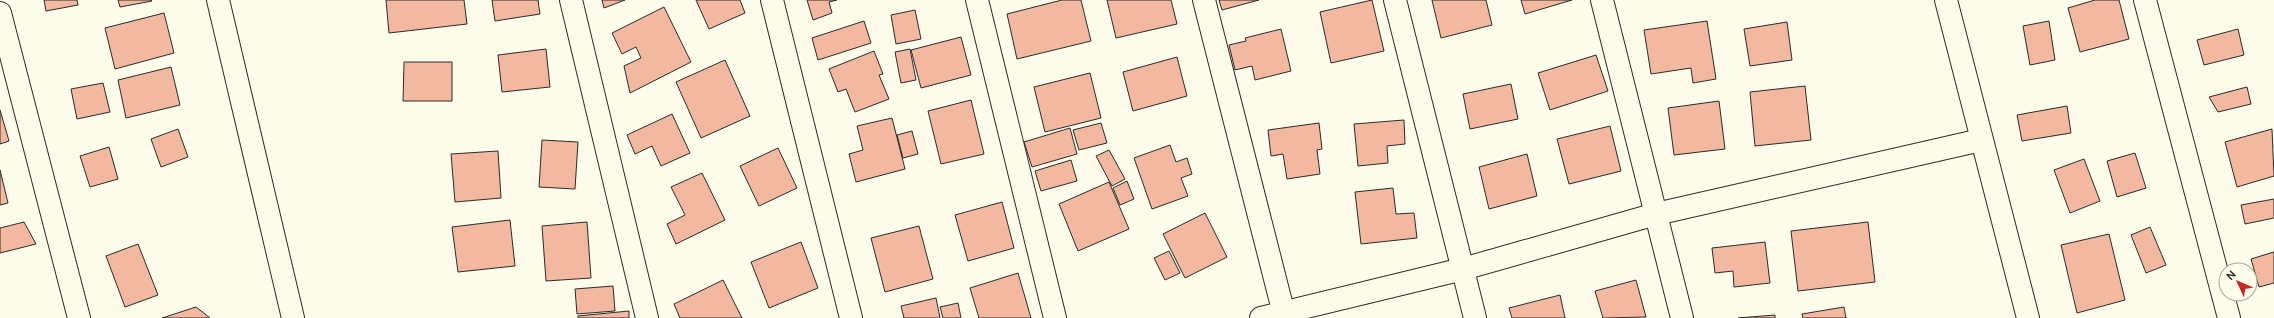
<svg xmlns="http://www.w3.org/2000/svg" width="2274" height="318" font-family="'DM Sans',sans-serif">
  <rect width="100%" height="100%" fill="#fdfbea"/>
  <g fill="#f2b8a0" stroke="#2b2b2b">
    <path d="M44,0h33l1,5 -32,6z"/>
    <path d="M118,0h33l1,1 -32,6z"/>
    <path d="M386,0h78l3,24 -78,9z"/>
    <path d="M492,0h46l2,14 -45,7z"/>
    <path d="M602,0h23l-21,8z"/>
    <path d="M696,0h44l5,13 -36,16z"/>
    <path d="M807,0h30l-8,2 3,11 -19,7z"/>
    <path d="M1062,0h19l10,41 -74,18 -10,-45z"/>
    <path d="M1107,0h64l6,24 -61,14z"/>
    <path d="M1219,0h40l-37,10z"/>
    <path d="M1372,0l12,51 -53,12 -11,-51z"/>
    <path d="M1432,0h54l6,25 -51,13z"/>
    <path d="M1521,0h51l-47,14z"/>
    <path d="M2095,0h24l10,39 -49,13 -12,-44z"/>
    <path d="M664,7l27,55 -61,31 -6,-27 17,-8 -5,-11 -14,7 -10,-21z"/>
    <path d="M915,10l6,29 -25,5 -5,-29z"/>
    <path d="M164,13l10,40 -59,16 -10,-41z"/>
    <path d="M864,21l7,22 -53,17 -6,-22z"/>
    <path d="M1707,21l9,58 -23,4 -2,-15 -40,6 -7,-44z"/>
    <path d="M2049,21l6,39 -25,5 -7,-39z"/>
    <path d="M1787,22l5,38 -42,6 -6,-37z"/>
    <path d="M1281,29l10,42 -36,9 -3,-14 -17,4 -6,-25 17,-4 -1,-3z"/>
    <path d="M2238,29l6,26 -40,10 -7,-25z"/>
    <path d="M961,37l10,38 -50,13 -10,-38z"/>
    <path d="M546,49l4,38 -48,5 -4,-37z"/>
    <path d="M910,49l6,31 -15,3 -6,-31z"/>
    <path d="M874,51l9,23 -4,1 10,24 -34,13 -9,-23 -8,3 -9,-23z"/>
    <path d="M1596,55l12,36 -58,19 -12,-37z"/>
    <path d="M1177,57l10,39 -54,15 -10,-39z"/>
    <path d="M725,60l25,56 -49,22 -25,-56z"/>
    <path d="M404,62h48v39h-49z"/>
    <path d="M171,67l9,38 -54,13 -8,-38z"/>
    <path d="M1090,73l11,45 -56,14 -11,-45z"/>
    <path d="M103,83l7,29 -33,7 -6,-30z"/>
    <path d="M1511,84l7,35 -48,10 -7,-35z"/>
    <path d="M1805,86l6,54 -56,6 -5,-54z"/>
    <path d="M2247,87l4,17 -33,8 -9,-15z"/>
    <path d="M971,100l13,54 -43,10 -13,-53z"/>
    <path d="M1719,101l6,48 -51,6 -6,-47z"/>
    <path d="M2067,106l4,27 -49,8 -5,-26z"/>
    <path d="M0,110l9,31 -9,3z"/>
    <path d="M672,114l18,39 -29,13 -9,-20 -17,8 -8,-19z"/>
    <path d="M892,118l13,51 -49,13 -7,-28 14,-4 -6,-24z"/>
    <path d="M1404,120l1,24 -18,2 1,17 -30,3 -4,-42z"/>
    <path d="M1101,123l6,20 -28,7 -6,-20z"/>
    <path d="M1319,123l3,26 -5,1 3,24 -33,5 -4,-25 -12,2 -3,-26z"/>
    <path d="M1610,126l11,45 -52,13 -12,-45z"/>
    <path d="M1070,128l7,26 -45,13 -8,-25z"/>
    <path d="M178,129l10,28 -27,10 -10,-28z"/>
    <path d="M2272,129l2,47 -37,11 -12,-45z"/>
    <path d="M912,131l6,23 -15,4 -6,-23z"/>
    <path d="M542,140l36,2 -3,47 -36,-2z"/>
    <path d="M1170,145l6,17 11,-4 5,16 -11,4 7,18 -36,13 -18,-51z"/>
    <path d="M109,147l9,32 -28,8 -10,-31z"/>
    <path d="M778,148l19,40 -38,18 -19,-40z"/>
    <path d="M1109,150l16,29 -13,7 -16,-30z"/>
    <path d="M498,151l3,47 -46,4 -4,-48z"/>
    <path d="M2135,153l11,35 -29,9 -10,-36z"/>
    <path d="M1527,154l10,42 -48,13 -10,-42z"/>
    <path d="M2084,159l16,42 -30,12 -16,-43z"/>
    <path d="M1071,160l6,21 -36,10 -6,-20z"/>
    <path d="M0,170l8,33 -8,2z"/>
    <path d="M702,173l23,47 -49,24 -9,-20 18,-9 -14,-28z"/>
    <path d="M1127,181l7,18 -14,6 -7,-17z"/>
    <path d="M1109,182l20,47 -51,22 -19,-47z"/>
    <path d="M1393,188l3,26 18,-1 3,25 -56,6 -6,-52z"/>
    <path d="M2274,199v19l-29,6 -4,-19z"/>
    <path d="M1002,202l12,46 -46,13 -13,-46z"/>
    <path d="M1205,213l22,44 -42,21 -22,-44z"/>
    <path d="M510,220l5,46 -57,6 -6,-45z"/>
    <path d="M24,222l12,22 -36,9v-25z"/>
    <path d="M587,222l4,56 -45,3 -4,-55z"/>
    <path d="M1868,222l7,60 -77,9 -7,-60z"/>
    <path d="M919,226l14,53 -48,13 -14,-54z"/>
    <path d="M2150,227l16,38 -20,8 -15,-38z"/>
    <path d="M2109,234l16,66 -48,13 -16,-68z"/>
    <path d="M801,242l17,46 -49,20 -18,-46z"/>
    <path d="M1765,242l5,41 -36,4 -1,-16 -18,2 -3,-25z"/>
    <path d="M138,244l20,51 -33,12 -19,-51z"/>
    <path d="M1169,251l11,22 -15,7 -11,-22z"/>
    <path d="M2274,252v31l-15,4 -8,-28z"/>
    <path d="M1018,273l13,45h-52l-9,-30z"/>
    <path d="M723,280l19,38h-62l-6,-14z"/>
    <path d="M1636,280l10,37 -43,1 -8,-27z"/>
    <path d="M613,286l2,25 -38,3 -2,-25z"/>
    <path d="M1560,295l5,23h-53l-3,-10z"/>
    <path d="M936,298l4,20h-36l-3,-12z"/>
    <path d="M958,303l3,15h-18l-3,-11z"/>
    <path d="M196,307l14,11h-48z"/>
    <path d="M1844,307l2,11h-43l-1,-4z"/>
    <path d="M629,311v7h-51v-2z"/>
    <path d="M1775,315v3h-37z"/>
  </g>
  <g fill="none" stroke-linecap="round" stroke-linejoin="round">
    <g stroke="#2b2b2b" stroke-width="24">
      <g id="minor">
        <path d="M218,0l75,318"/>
        <path d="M571,0l76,318"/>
        <path d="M772,0l79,318"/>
        <path d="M977,0l78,318"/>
        <path d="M1204,0l81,318"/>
        <path d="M1395,0l80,318"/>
        <path d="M1602,0l80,318"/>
        <path d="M1946,0l82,318"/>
        <path d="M2145,0l84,318"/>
        <path d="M0,13l79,305"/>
        <path d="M1261,318l202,-49 193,-55 325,-74"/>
      </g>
    </g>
    <use href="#minor" stroke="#fdfbea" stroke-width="22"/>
  </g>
  <g transform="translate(2238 282) rotate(314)"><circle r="19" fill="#fdfbea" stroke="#a9a89e"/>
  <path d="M0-3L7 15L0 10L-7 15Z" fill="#c62828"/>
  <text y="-6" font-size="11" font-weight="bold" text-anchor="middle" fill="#2b2b2b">N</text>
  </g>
</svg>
